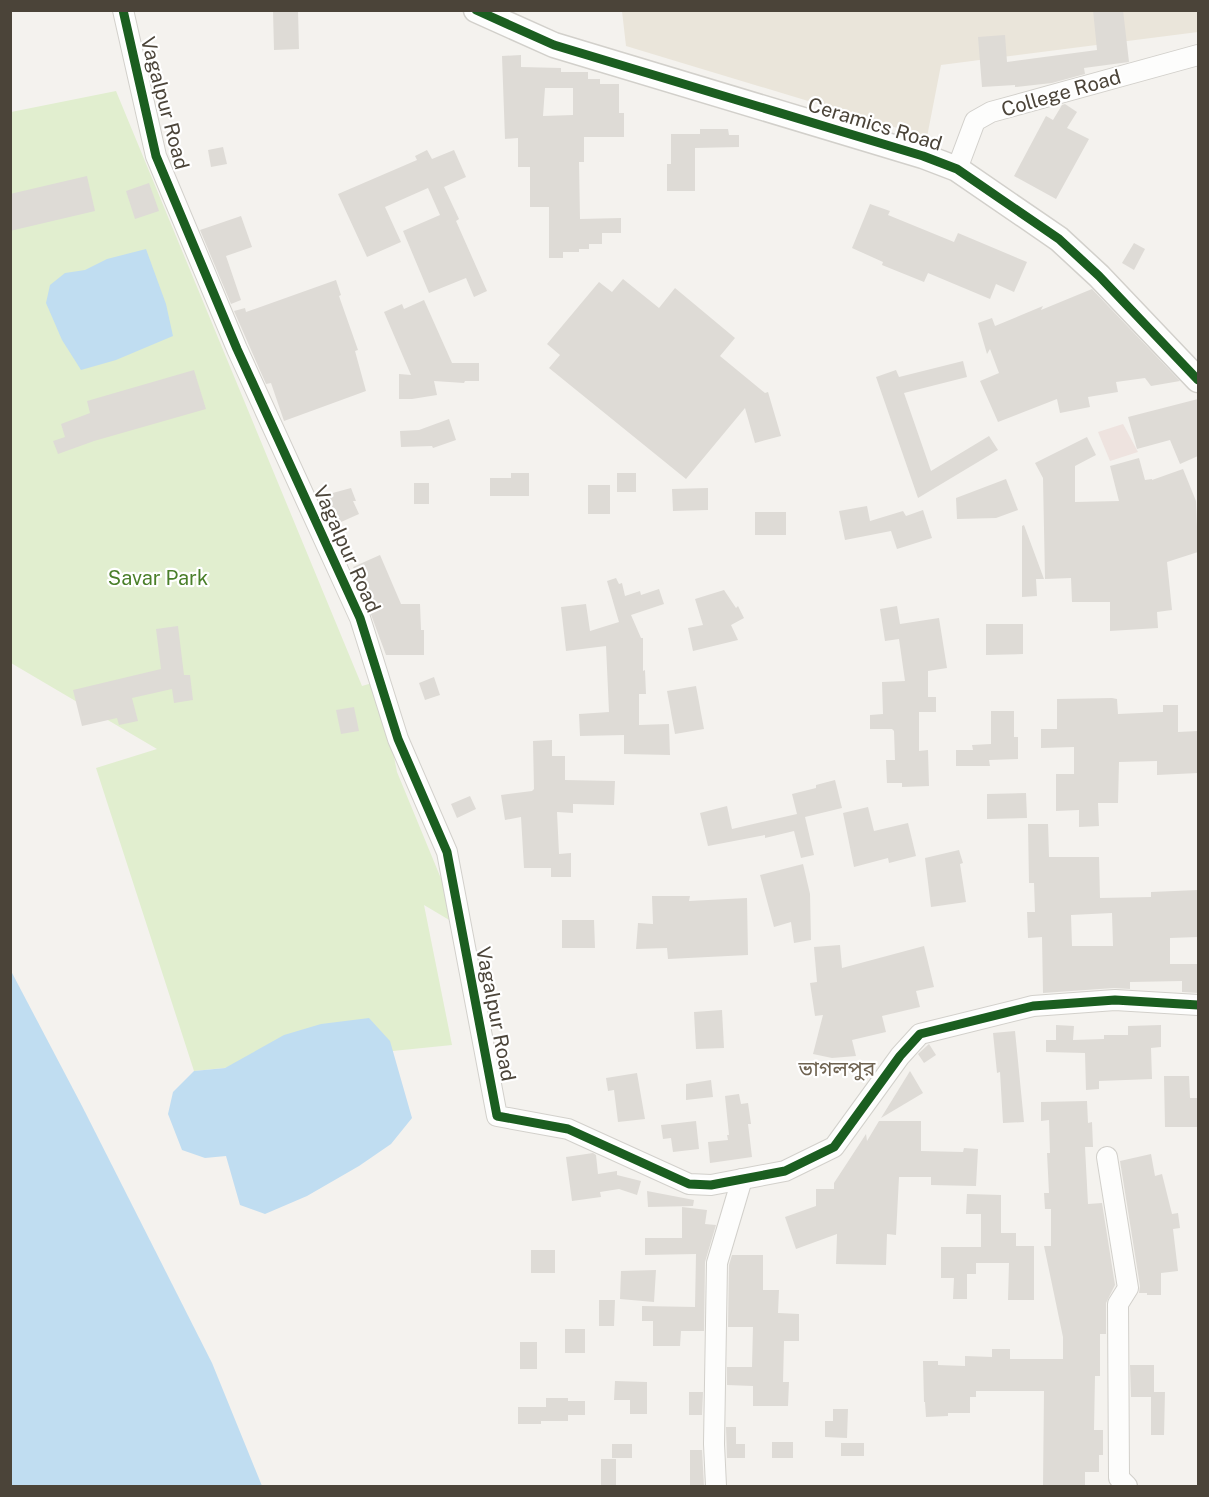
<svg xmlns="http://www.w3.org/2000/svg" width="1209" height="1497" font-family="'Public Sans','Noto Sans Bengali',sans-serif">
  <rect width="100%" height="100%" fill="#f4f2ee"/>
  <path fill="#eae5da" d="M1198,10v22l-257,33 -14,72 -301,-91 -4,-35z"/>
  <path fill="#eee3df" d="M1123,424l15,28 -28,9 -12,-29z"/>
  <path fill="#e1eecf" d="M116,91l246,595 17,-5 18,91 64,155 -37,-22 28,140 -258,26 -98,-303 61,-19 -146,-86v-551z"/>
  <g fill="#c0ddf1">
    <path d="M146,249l20,55 7,32 -57,24 -35,10 -19,-30 -16,-37 4,-18 15,-12 20,-3 22,-11z"/>
    <path d="M11,971l71,135 130,257 50,123h-251z"/>
    <path d="M369,1018l21,23 22,77 -21,26 -32,22 -52,30 -42,18 -25,-9 -14,-49 -21,2 -23,-8 -14,-36 5,-22 21,-21 31,-3 59,-33 37,-11z"/>
  </g>
  <g fill="#dedbd6" fill-rule="evenodd">
    <path d="M273,10h25l1,39 -25,1z"/>
    <path d="M1093,10h30l6,52 -45,6 1,6 -33,9 -37,4v-2l-33,2 -4,-50 27,-2 2,27 90,-12z"/>
    <path d="M521,55v12l40,1v4h27v7h12v5h19v29h5v24h-40v25h-5l1,57 41,-1v15h-19v11h-13v5h-10v3h-16v6h-14v-51h-19v-40h-12v-29l-13,1 -3,-83zM545,88h28v27l-30,1z"/>
    <path d="M1065,104l12,8 -10,16 22,11 -33,60 -42,-23 32,-60 7,4 9,-15z"/>
    <path d="M700,129h28l1,6h10v12l-44,1v43h-28v-27h4v-30h29z"/>
    <path d="M223,147l4,17 -16,3 -3,-17z"/>
    <path d="M427,150l5,9 22,-9 12,27 -22,10 15,32 -3,2 31,70 -13,6 -8,-19 -37,15 -26,-62 37,-16 -12,-27 -43,19 16,35 -34,15 -29,-63 79,-34 -2,-4z"/>
    <path d="M87,176l8,35 -85,20v-37z"/>
    <path d="M149,183l10,28 -24,8 -9,-28z"/>
    <path d="M870,204l20,7 -2,4 66,27 4,-9 69,29 -13,30 -18,-8 -6,15 -62,-26 -4,9 -42,-17 1,-3 -31,-14z"/>
    <path d="M241,216l11,31 -26,9 15,44 -10,4 -31,-74z"/>
    <path d="M1134,243l11,6 -11,21 -12,-7z"/>
    <path d="M623,279l36,29 16,-20 60,50 -15,18 45,37 3,-1 13,44 -26,7 -10,-35 -59,71 -137,-111 11,-13 -13,-11 52,-62 13,10z"/>
    <path d="M336,280l5,15 -2,1 19,54 -3,1 11,40 -82,30 -13,-38 -5,1 -32,-73 11,-3 1,4z"/>
    <path d="M1092,289l88,92 -29,5 -6,-8 -29,4 2,10 -30,5 2,10 -30,6 -3,-14 -59,23 -18,-41 19,-8 -9,-24 -3,5 -9,-31 14,-5 3,8 48,-20 -2,4z"/>
    <path d="M424,300l28,63h27v18h-14l-1,2 -30,-2 3,14 -25,4h-13v-25l12,1 -27,-63 18,-8 2,5z"/>
    <path d="M963,361l4,16 -63,16 27,78 58,-35 9,14 -80,48 -42,-121 20,-7 3,7z"/>
    <path d="M194,370l12,39 -112,32 -36,13 -5,-13 12,-4 -4,-13 29,-11 -3,-12z"/>
    <path d="M1198,399v57l-18,8 -10,-24 -33,9 -9,-32z"/>
    <path d="M449,419l7,21 -23,8 -1,-2 -31,1 -1,-16 19,-1z"/>
    <path d="M1087,437l9,18 -21,11v36l44,-1 -9,-35 29,-8 6,22 7,-1v1l31,-11 13,32 2,51 -31,10 5,48 -15,2 1,16 -48,3v-29h-38l-1,-24 -26,1 -2,-101 -8,-15z"/>
    <path d="M511,473h18v23h-39v-18h21z"/>
    <rect x="617" y="473" width="19" height="19"/>
    <path d="M1006,479l12,31 -22,8 -39,1 -1,-21z"/>
    <rect x="414" y="483" width="15" height="21"/>
    <rect x="588" y="485" width="22" height="29"/>
    <path d="M351,488l5,13h-3l6,13 -27,12 -14,-29z"/>
    <path d="M708,488v22l-35,1 -1,-22z"/>
    <path d="M867,506l3,15 33,-10 3,5 17,-6 9,28 -35,11 -6,-18 -46,9 -6,-29z"/>
    <rect x="755" y="512" width="31" height="23"/>
    <path d="M1024,525l20,54h-8l1,17 -15,1v-71z"/>
    <path d="M380,555l21,49h19l1,26h3v25h-38l-20,-54 3,-1 -16,-33z"/>
    <path d="M616,578l3,6 3,-1 3,13 15,-5 1,4 18,-6 5,15 -33,11 10,23h2v33l2,-1 1,24h-7v31l30,-1 1,31 -46,-1v-19l-44,1 -1,-22 30,-2 -3,-66 -40,5 -5,-44 25,-3 4,27 29,-9 -12,-41z"/>
    <path d="M724,590l12,18 2,-2 6,12 -13,7 7,15 -45,11 -5,-23 15,-3 -8,-26z"/>
    <path d="M897,606l3,18 39,-6 8,50 -19,3v26h8v15h-17v39l9,-1 1,36 -27,1v-4h-15l-1,-23h9l-1,-29 -2,-2h-22v-14l13,-1 -1,-32 23,-1 -6,-42 -14,2 -5,-32z"/>
    <path d="M986,624h37v30l-37,1z"/>
    <path d="M178,626l6,49h6l3,25 -19,3 -2,-14 -40,9 6,23 -19,4 -2,-7 -35,8 -9,-36 88,-21 -5,-40z"/>
    <path d="M434,677l6,18 -15,5 -6,-17z"/>
    <path d="M696,686l8,43 -29,5 -8,-43z"/>
    <path d="M1112,698l5,1 1,15 45,-2v-7h15v27l20,-1v42l-41,2v-14l-38,1 -1,41h-20l1,23 -20,1v-17l-23,1v-37h18v-27l-33,1v-19h16v-30z"/>
    <path d="M354,707l5,24 -18,3 -5,-24z"/>
    <path d="M991,711h23v26h4v22l-29,1 1,6h-34v-16h17l-1,-5 19,-1z"/>
    <path d="M552,740v16h13v24l50,1 -1,24 -41,-1v9l-16,-1 2,42 12,-1v24h-20v-9h-27l-3,-51 -16,3 -4,-25 31,-4 2,-2 -1,-48z"/>
    <path d="M835,780l7,28 -37,9 9,38 -13,3 -7,-27 -29,7v-3l-57,11 -8,-33 27,-7 5,23 65,-15 -5,-20 24,-6v-3z"/>
    <path d="M1026,793l1,25 -40,1v-25z"/>
    <path d="M470,796l6,13 -19,9 -6,-14z"/>
    <path d="M868,807l6,24 34,-8 8,33 -27,7 -1,-5 -34,9 -11,-54z"/>
    <path d="M1028,824h20l1,33h50l1,41 51,-1v-5l47,-2v47l-28,1v26h28v29l-16,-1v-11l-52,1v7l-16,-1 -71,5 -1,-56 -14,1 -1,-26h8l-1,-29h-5zM1112,913l1,33h-41l-1,-31z"/>
    <path d="M959,850l4,13 -3,1 6,38 -35,5 -6,-49z"/>
    <path d="M803,864l7,30 1,46 -17,3 -3,-21 -17,5 -14,-52z"/>
    <path d="M652,896h38l-1,5 58,-3 1,57 -80,4 -1,-11 -31,1 2,-26 15,1z"/>
    <path d="M562,920h32l1,28h-33z"/>
    <path d="M840,945l2,23 82,-22 10,41 -18,4 4,16 -38,9 4,16 -34,8 4,16 -24,2 -19,-4 10,-39 -8,1 -5,-33 7,-1 -3,-35z"/>
    <path d="M722,1010l2,38 -28,1 -2,-37z"/>
    <path d="M1056,1025l18,1 -1,14 31,-1v-4h24v-9l33,-1v22l-10,1 1,31 -53,2v8l-13,1 -1,-37 -39,-1v-12h10z"/>
    <path d="M1015,1031l9,91 -21,1 -3,-51 -3,1 -4,-40z"/>
    <path d="M929,1044l7,11 -12,8 -6,-9z"/>
    <path d="M910,1071l13,22 -42,25z"/>
    <path d="M637,1073l8,46 -27,3 -4,-32 -6,1 -2,-13z"/>
    <path d="M1164,1076h25l1,22h8v29h-33z"/>
    <path d="M711,1080l2,17 -27,3v-16z"/>
    <path d="M739,1094l2,10 7,-1 3,21h-3l4,33 -42,6 -2,-21 20,-2 -1,-5h2l-4,-39z"/>
    <path d="M1087,1101l1,22 4,-1 1,25h-8l3,57 14,-1 13,82 -9,18v31h-6v42h-5l-1,54h9v25h-4v17h-14v14h-42l1,-95h-68v6h-6v16h-22v3l-22,1 -1,-15h-1l-1,-41h15v4l27,1v-10l27,1v-8h18v10h53v-22l-19,-91h7v-37h-6l-1,-16h5l-2,-40h3l-1,-33 -8,1v-19z"/>
    <path d="M696,1121l3,28 -26,3 -2,-14 -8,1 -2,-14z"/>
    <path d="M879,1121h42v30l42,1 1,-4 14,1 -2,37 -45,-1v-8h-32l-3,58 -9,-1 -1,31 -50,-1 1,-30 -41,15 -11,-32 31,-11v-17h18v-6l32,-49 1,7z"/>
    <path d="M593,1153l3,2 2,19 19,-3v4l24,6 -4,14 -18,-6 -19,3 1,5 -29,4 -6,-44z"/>
    <path d="M1151,1154l4,22 7,-2 10,40 6,-1 2,15 -7,1 5,42 -17,2v22h-14v-2h-8l1,-7 -20,-125z"/>
    <path d="M647,1191l47,9 -1,6 -45,1z"/>
    <path d="M967,1194l34,1v38h15v13h18v54h-26l1,-37h-33v11h-9v25h-14l1,-21h-13v-31h40v-33h-15z"/>
    <path d="M682,1207l25,3 -2,14 11,1 -11,37 -1,69h-23l-1,15h-27v-25h-11v-15l53,1 1,-53 -51,1v-17h37z"/>
    <rect x="531" y="1250" width="24" height="23"/>
    <path d="M732,1255h31v35h16l-1,23 21,1v27h-15l-1,41h6l-1,24h-35v-20l-26,-1v-18h25l1,-40h-25l1,-62z"/>
    <path d="M656,1270l-2,32 -34,-3 1,-28z"/>
    <path d="M599,1300h16l-1,26h-15z"/>
    <rect x="565" y="1329" width="20" height="24"/>
    <rect x="520" y="1342" width="17" height="27"/>
    <path d="M1130,1365h24v27h11l-1,43h-13v-38h-20z"/>
    <path d="M615,1381l32,1v32h-17v-14h-16z"/>
    <path d="M689,1392h14l-1,23h-13z"/>
    <path d="M546,1398h22v3h17v14h-17v6h-27v3h-23v-17h28z"/>
    <path d="M833,1409h15l-1,29 -22,-1v-16h8z"/>
    <path d="M726,1427h10v17h9v14h-18z"/>
    <rect x="772" y="1442" width="21" height="16"/>
    <rect x="841" y="1443" width="23" height="13"/>
    <rect x="612" y="1444" width="20" height="14"/>
    <path d="M690,1450h12l2,36h-14z"/>
    <rect x="601" y="1459" width="15" height="27"/>
  </g>
  <g fill="none" stroke-linecap="round" stroke-linejoin="round">
    <g stroke="#d2d0cb" stroke-width="22">
      <g id="minor">
        <path d="M123,10l33,146 81,193 123,269 38,121 49,113 50,264 71,13 121,55 22,1 74,-14 49,-24 66,-91 20,-22 113,-28 82,-6 83,5"/>
        <path d="M957,169l18,-48 16,-9 207,-57"/>
        <path d="M1107,1157l21,131 -10,16 1,174 8,8"/>
        <path d="M716,1486l-2,-42 3,-181 25,-84"/>
      </g>
    </g>
    <g stroke="#d2d0cb" stroke-width="27">
      <path id="tertiary" d="M476,10l78,35 369,111 34,13 102,70 40,37 99,104"/>
    </g>
    <use href="#minor" stroke="#fdfdfc" stroke-width="20"/>
    <use href="#tertiary" stroke="#fdfdfc" stroke-width="24"/>
    <g stroke="#fff" stroke-width="13">
      <g id="cycleway">
        <path d="M123,10l33,146 81,193 123,269 38,121 49,113 50,264 71,13 121,55 22,1 74,-14 49,-24 66,-91 20,-22 113,-28 82,-6 83,5"/>
        <path d="M476,10l78,35 369,111 34,13 102,70 40,37 99,104"/>
      </g>
    </g>
    <use href="#cycleway" stroke="#1b5e20" stroke-width="9"/>
  </g>
  <g text-anchor="middle" stroke-width="4.5" stroke-linejoin="round" paint-order="stroke">
    <g font-size="20" fill="#4b4439" stroke="#fff">
      <text transform="translate(1061 93) rotate(-16)" y="7">College Road</text>
      <text transform="translate(165 103) rotate(75)" y="7">Vagalpur Road</text>
      <text transform="translate(875 124) rotate(17)" y="7">Ceramics Road</text>
      <text transform="translate(347 549) rotate(66)" y="7">Vagalpur Road</text>
      <text transform="translate(496 1014) rotate(79)" y="7">Vagalpur Road</text>
    </g>
    <g font-size="20" fill="#4a7f2a" stroke="#fff">
      <text x="158" y="585">Savar Park</text>
    </g>
    <g font-size="21" fill="#6e6250" stroke="#fff">
      <text x="837" y="1076">ভাগলপুর</text>
    </g>
  </g>
  <rect width="1209" height="1497" fill="none" stroke="#4b4439" stroke-width="24"/>
</svg>
